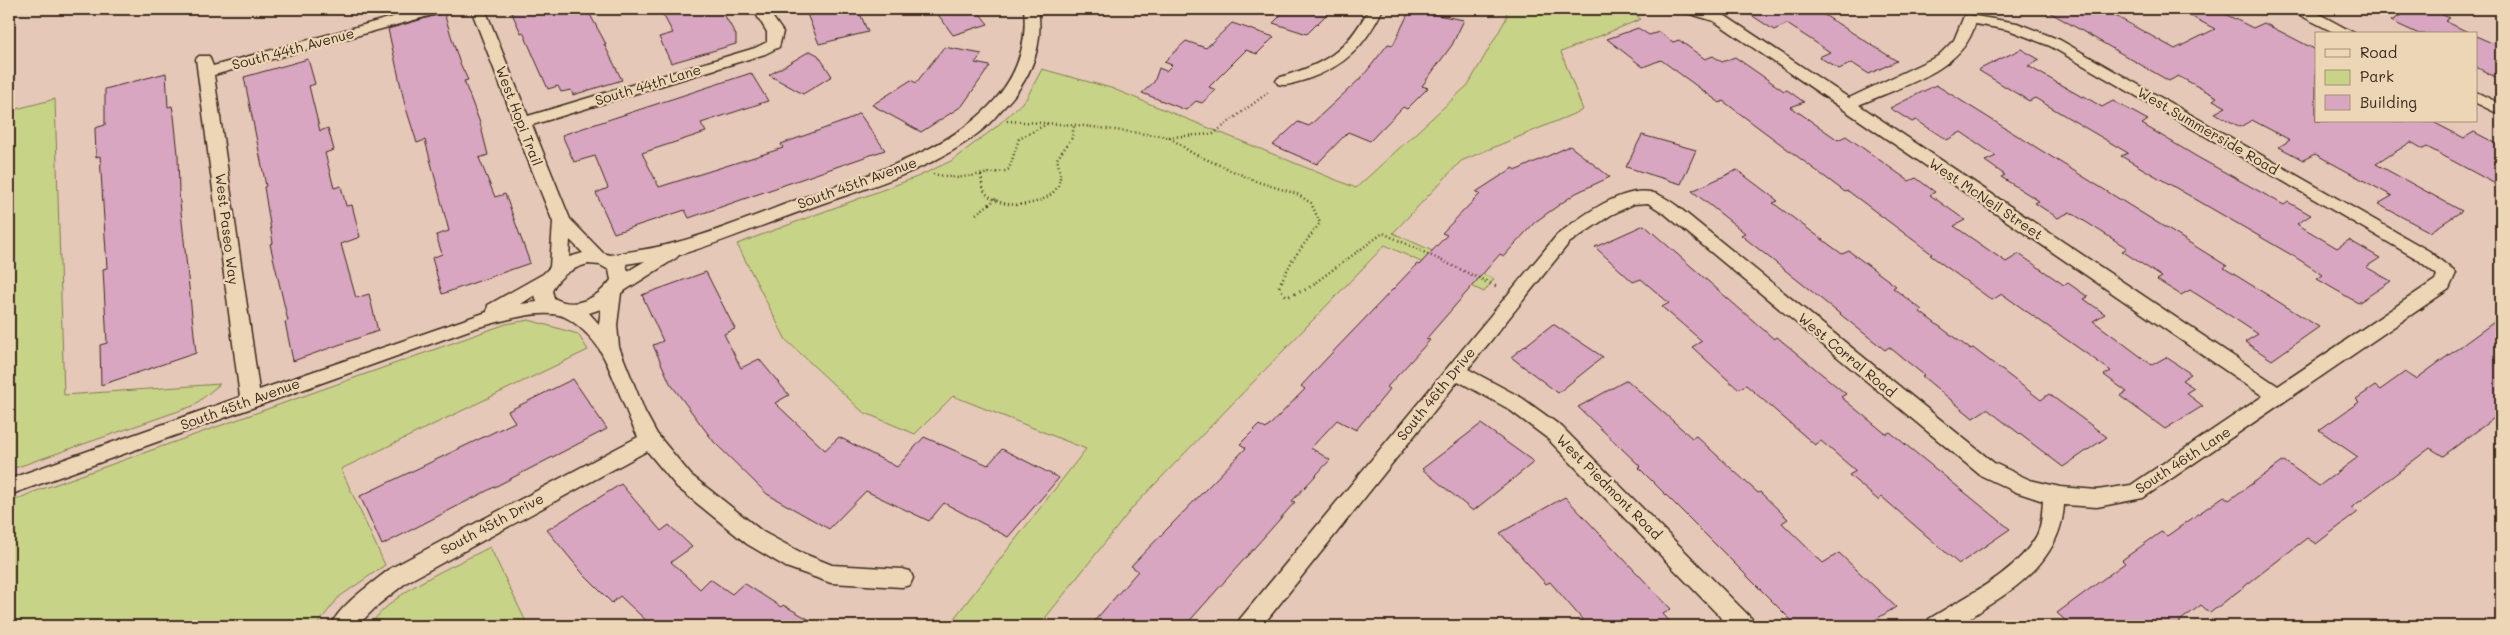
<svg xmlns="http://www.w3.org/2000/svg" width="2510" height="635" font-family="Mali,sans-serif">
  <rect width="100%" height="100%" fill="#e6c8b9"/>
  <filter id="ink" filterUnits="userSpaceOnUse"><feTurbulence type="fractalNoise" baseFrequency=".02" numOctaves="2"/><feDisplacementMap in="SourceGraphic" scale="10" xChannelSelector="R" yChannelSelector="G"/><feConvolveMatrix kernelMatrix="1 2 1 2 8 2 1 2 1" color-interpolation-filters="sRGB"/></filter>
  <g filter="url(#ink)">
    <g fill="#c7d386" stroke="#817e52">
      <path d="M1507,9h121l13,10 -80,33 22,58 -122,51 -68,72 101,46 -10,13 -99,-47 -252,262 -94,119h-91l138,-177 -133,-53 -38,38 -52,-22 -77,-72 -49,-96 180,-67 34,-16 45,-34 30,-28 16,-30 69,19 245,100 112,-103 38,-66z"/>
      <path d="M55,99l9,296 156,-11 -27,22 -184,64v-359z"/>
      <path d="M529,320l49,14 10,16 -247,119 44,96 -46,32 -23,29h-307v-123l22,-10 475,-169z"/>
      <path d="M490,547l38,79h-159c28,-38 81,-58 121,-79z"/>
    </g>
    <g fill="#d9a6c1" stroke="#3b2a1e">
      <path d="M384,9h32l-31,8z"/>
      <path d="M510,9h77l19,35h-2l18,36 -49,15 -2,-5 -10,2 -3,-6 -10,3 -25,-57 -2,1z"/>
      <path d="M660,9h61l15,26v9l-65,19 -12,-26 14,-4z"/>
      <path d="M805,9h53l10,23 -49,12z"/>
      <path d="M934,9h42l12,15 -35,11z"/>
      <path d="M1287,9h45l-25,25 -34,-11z"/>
      <path d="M1742,9h81l-5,2 79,50 -28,13 -17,-11 -13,6 -20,-12 11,-5 -43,-28 -13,6z"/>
      <path d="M2044,9h59l72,40 40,-20 -38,-20h38l38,19 11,-5 52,27v71h115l33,17 10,-6 27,14v41l-74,-40 -4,2 -12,-7 -35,22 86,47 -32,21 -52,-28 14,-8 -77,-42 -12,6 -24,-13 11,-7 -38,-20 -12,7 -25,-14 11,-6 -13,-7 4,-3 -39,-21 -9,5z"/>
      <path d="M2412,9h17l21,9 -5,3 27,13h-53l-28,-13z"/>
      <path d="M1410,10l54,10 -12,25 -30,41 6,2 -21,21 -4,-2 -33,34 -22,-9 -31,32 -44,-19 25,-23 11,4 54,-50 25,-32 5,1z"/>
      <path d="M444,13l15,48 9,19 -4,1 16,42 8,32 -9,3 16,39 10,-3 25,69 -88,31 -10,-36 10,-4 -6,-19 13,-4 -24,-91 -8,3 -12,-38 -17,-76z"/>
      <path d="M1232,23l42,14 -17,17 -11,-4 -37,37 7,3 -14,13 -6,-2 -10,9 -44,-17 12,-11 5,-14 7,3 6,-6 -8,-3 22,-21 20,7z"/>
      <path d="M1638,28l11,7 10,-3 14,10 6,-2 26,19 8,-3 9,6 13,-5 49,34 3,-1 17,12 -13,5 47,33 8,-4 63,45 7,-3 19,14 -5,3 35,25 -11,6 52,36 13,-8 45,31 4,-2 20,14 -4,2 21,15 -12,7 59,44 14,-8 25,17 -9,6 12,8 -8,5 17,13 -38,23 -45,-33 7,-4 -23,-17 7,-4 -109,-77 -10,6 -62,-45 2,-1 -84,-63 -3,1 -122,-91 -3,2 -59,-43 -18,7 -36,-28z"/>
      <path d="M2476,36l25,11v33l-25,-13z"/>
      <path d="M944,47l38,7 -7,9 15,3 -28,40 -41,26 -49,-27 39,-25 5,3z"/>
      <path d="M2021,49l19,11 -12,6 54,31 2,-1 18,11 11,-6 35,19 -6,4 57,34 85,47 4,-3 23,13 -14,9 40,24 12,-8 31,18 -14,9 25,14 -33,22 -41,-24 6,-4 -28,-18 -174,-101 7,-3 -93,-55 -6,3 -51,-31z"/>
      <path d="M810,51l8,4 14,21 -29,18 -34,-19z"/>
      <path d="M308,59l7,25 -6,2 11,45 8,-3 6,22 -9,3 9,35 7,-2 5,20 6,-1 8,32 -19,7 15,54 13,-4 9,37 -85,30 -8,-39 3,-1 -18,-77 3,-1 -9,-56 2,-1 -22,-109z"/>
      <path d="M166,73l2,34 4,-1 2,10 4,38 1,39 17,160 -95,32 -1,-40 7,-2 -4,-74 4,-1 -7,-112 -4,1 -1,-29 10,-3v-36z"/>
      <path d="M751,73l17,28 -67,22 5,9 -64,21 17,34 124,-39 -2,-4 67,-24 11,-7 26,37 -196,68 -4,-8 -71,23 -18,-40 12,-5 -13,-32 -21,6 -12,-27z"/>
      <path d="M1936,85l291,181 -3,2 95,59 -47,33 -27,-18 13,-8 -35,-23 -33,-21 -9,5 -24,-15 5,-3 -40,-26 5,-3 -57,-36 -12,6 -23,-15 4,-2 -38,-24 4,-2 -20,-14 11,-5 -35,-24 -14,8 -31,-20 -4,2 -22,-14z"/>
      <path d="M1642,135l54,15 -15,34 -55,-17z"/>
      <path d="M1570,146l40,31 -34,16 -41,29 -31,34 -4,-2 -74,85 4,1 -43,47 3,2 -34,41 -19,-10 -26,28 19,12 -38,41 3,1 -110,124h-95l48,-55 -7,-5 115,-118 -6,-4 19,-19 7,4 39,-40 -4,-3 27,-29 89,-93 2,1 28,-30 -5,-2 38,-39 -4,-2 37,-24 4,2z"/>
      <path d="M1737,170l41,31 -5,2 69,51 7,-3 47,35 -3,2 29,22 -2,2 50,37 3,-1 68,52 8,-6 58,43 -44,30 -76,-58 -14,9 -51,-42 2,-1 -35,-28 -4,3 -144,-115 4,-2 -53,-42z"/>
      <path d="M1644,225l130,114 3,-2 69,57 -5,3 45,37 4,-2 120,97 -51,35 -77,-67 -4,3 -29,-25 7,-4 -35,-30 -6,4 -69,-60 -8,4 -46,-42 10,-6 -40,-34 7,-4 -28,-24 -8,3 -38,-35z"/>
      <path d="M706,272l29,57 -11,5 17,34 18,-9 30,36 -14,8 50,47 14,-13 58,30 27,-30 64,28 14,-16 57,29 -51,59 -64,-34 -15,18 -63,-30 -37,38 -62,-35 -53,-52 -44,-59 -17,-38 10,-4 -21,-46z"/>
      <path d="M2501,317v96l-58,43 -13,-8 -79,60 7,4 -42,32 -9,-6 -97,75 -9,-8 -28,21h-101l-15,-13 68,-50 -3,-3 39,-28 6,4 57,-40 5,4 55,-39 35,25 39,-29 -39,-27 40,-28 -3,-3 19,-13 5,4 25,-18 11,7z"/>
      <path d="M1553,324l50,33 -45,36 -47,-36z"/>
      <path d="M573,379l34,50 -225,116 -22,-49 155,-74 -7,-11z"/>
      <path d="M1627,380l65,58 4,-2 62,57 2,-1 28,27 -6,4 41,40 16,-10 57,54 -31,19h-68l-158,-158 2,-1 -63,-60z"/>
      <path d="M1481,424l53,38 -61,49 -51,-42z"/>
      <path d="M621,484l40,47 8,-6 23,22 -21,15 29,27 10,-10 22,15 12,-11 37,24 2,-2 38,21h-169l-32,-30 -8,7 -28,-28 -37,-45z"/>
      <path d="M1565,497l106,112 -8,5 11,12h-86l-38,-44 -4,2 -46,-51z"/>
    </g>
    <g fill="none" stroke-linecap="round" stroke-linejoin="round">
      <g stroke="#3b2a1e" stroke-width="3">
        <g id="minor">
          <path d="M422,9h23l-2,3 -229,63 45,315 228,-78 1,-7 55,-31 7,-7 3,-45 -40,-99 1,-2 -43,-112h14l43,107 227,-68 12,-6v-10l-14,-23h14l16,23 -4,15 -14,7 -233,71 38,94 33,34 7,2c21,-4 43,-6 64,-12 40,-10 85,-29 125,-44 88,-31 237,-70 225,-190h14c6,37 -7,69 -32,96 -8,8 -15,18 -24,25 -50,41 -115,57 -175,79 -42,15 -85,33 -128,46l-3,3 -55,35 -4,32 2,22 26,65 12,22 34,41 72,57 39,21 30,12 70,4 8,2 3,7 -3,7 -8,2 -71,-4 -45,-16 -39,-23 -70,-57 -30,-36 -240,131 -28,22 -22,22h-26c8,-21 42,-43 60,-58l247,-131c-14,-28 -22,-58 -37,-85 -6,-12 -29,-35 -42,-37 -27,-5 -58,7 -84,13l-466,167v-16l231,-82 -44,-338 3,-3h10l4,10zM570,240l13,13 -14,4zM645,261l-17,10 -2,-7zM588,264l12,1 9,5 2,10c-13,18 -36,30 -57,18l-2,-7c6,-15 21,-23 36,-27zM535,295l2,7 -16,2zM601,309l-2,15 -10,-11z"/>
          <path d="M1369,9h14c-19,38 -37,57 -78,71 -9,2 -18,7 -27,4l-2,-3 2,-3c48,-15 66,-24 91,-69z"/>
          <path d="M1682,9h22l20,6 125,83 89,-42 16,-16 10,-24 5,-1 48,8 43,17 369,211 27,22 -7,16 -306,209 -46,9 -33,-2c-3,49 -39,78 -78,102 -9,6 -19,15 -30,19 -8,3 -21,0 -30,0l3,-7c36,-23 87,-45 108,-84 5,-10 5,-23 6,-34l-27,-9 -36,-17 -315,-261 -17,-11 -14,1 -23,11 -42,28 -101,126 54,29 40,29 190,192 3,7h-26l-182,-188 -40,-30 -49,-27 -196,245h-25l3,-7 317,-384c22,-17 63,-48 93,-43 10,2 19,8 27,14l317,257 36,17 30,7 37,3 34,-5 132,-89 -549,-375 -30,-9zM1975,24l34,6 41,16 367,213 20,16 -2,5 -157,106 -419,-281c40,-18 104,-34 116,-81z"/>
          <path d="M2292,9h18l46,25h-19l-43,-22z"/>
          <path d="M2476,92l25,12v11l-25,-12z"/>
        </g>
      </g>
      <g stroke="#3b2a1e" stroke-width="2.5" stroke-dasharray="1 3" stroke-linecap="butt">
        <path d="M1007,121l70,4 92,12 23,16 66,29 39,12 14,9 9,20 -27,36 -12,23"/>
        <path d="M1169,137l44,-3 57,-43"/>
        <path d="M933,174l23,4 49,-7 4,-2 10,-30 28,-15"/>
        <path d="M981,175c1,8 1,16 8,21 18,15 58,10 69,-10 4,-8 1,-19 -1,-27l15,-21 2,-13"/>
        <path d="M976,214l20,-15"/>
        <path d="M1316,282l67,-49 104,49"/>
      </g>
      <g stroke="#3b2a1e" stroke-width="3" stroke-dasharray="1 4.5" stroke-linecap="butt">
        <path d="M1282,281l-3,6 8,10 20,-8 11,-8"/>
        <path d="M1485,281l14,7"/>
      </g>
      <use href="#minor" fill="#ecd6b5" fill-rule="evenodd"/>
    </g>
  </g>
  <g text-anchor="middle" stroke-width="4.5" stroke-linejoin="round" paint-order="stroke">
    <g font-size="14" fill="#3b2a1e" stroke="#ecd6b5">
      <text transform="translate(293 49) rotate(-15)" y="5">South 44th Avenue</text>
      <text transform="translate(648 85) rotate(-17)" y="5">South 44th Lane</text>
      <text transform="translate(519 116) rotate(69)" y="5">West Hopi Trail</text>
      <text transform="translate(2208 131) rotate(30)" y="5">West Summerside Road</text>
      <text transform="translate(857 183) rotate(-20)" y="5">South 45th Avenue</text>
      <text transform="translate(1986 199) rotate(34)" y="5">West McNeil Street</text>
      <text transform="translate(227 229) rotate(83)" y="5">West Paseo Way</text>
      <text transform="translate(1847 355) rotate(40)" y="5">West Corral Road</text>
      <text transform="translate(1436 394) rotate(-51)" y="5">South 46th Drive</text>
      <text transform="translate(240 404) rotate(-20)" y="5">South 45th Avenue</text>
      <text transform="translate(2183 460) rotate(-33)" y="5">South 46th Lane</text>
      <text transform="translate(1609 487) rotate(45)" y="5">West Piedmont Road</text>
      <text transform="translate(492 524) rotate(-28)" y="5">South 45th Drive</text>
    </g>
  </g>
  <rect width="2510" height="635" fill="none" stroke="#ecd6b5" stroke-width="30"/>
  <rect x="15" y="15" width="2480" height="605" fill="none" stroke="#3b2a1e" stroke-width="2" filter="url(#ink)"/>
  <rect x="2315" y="32" width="162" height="90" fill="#ecd6b5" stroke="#a59179"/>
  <rect x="2325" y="49" width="25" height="8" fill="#ecd6b5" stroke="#a59179"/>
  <text x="2360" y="58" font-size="15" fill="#3b2a1e">Road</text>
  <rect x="2325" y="70" width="25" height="15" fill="#c7d386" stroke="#a59179"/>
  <text x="2360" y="82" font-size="15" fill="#3b2a1e">Park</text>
  <rect x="2325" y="95" width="25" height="15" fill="#d9a6c1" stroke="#a59179"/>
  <text x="2360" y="108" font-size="15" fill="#3b2a1e">Building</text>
</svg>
